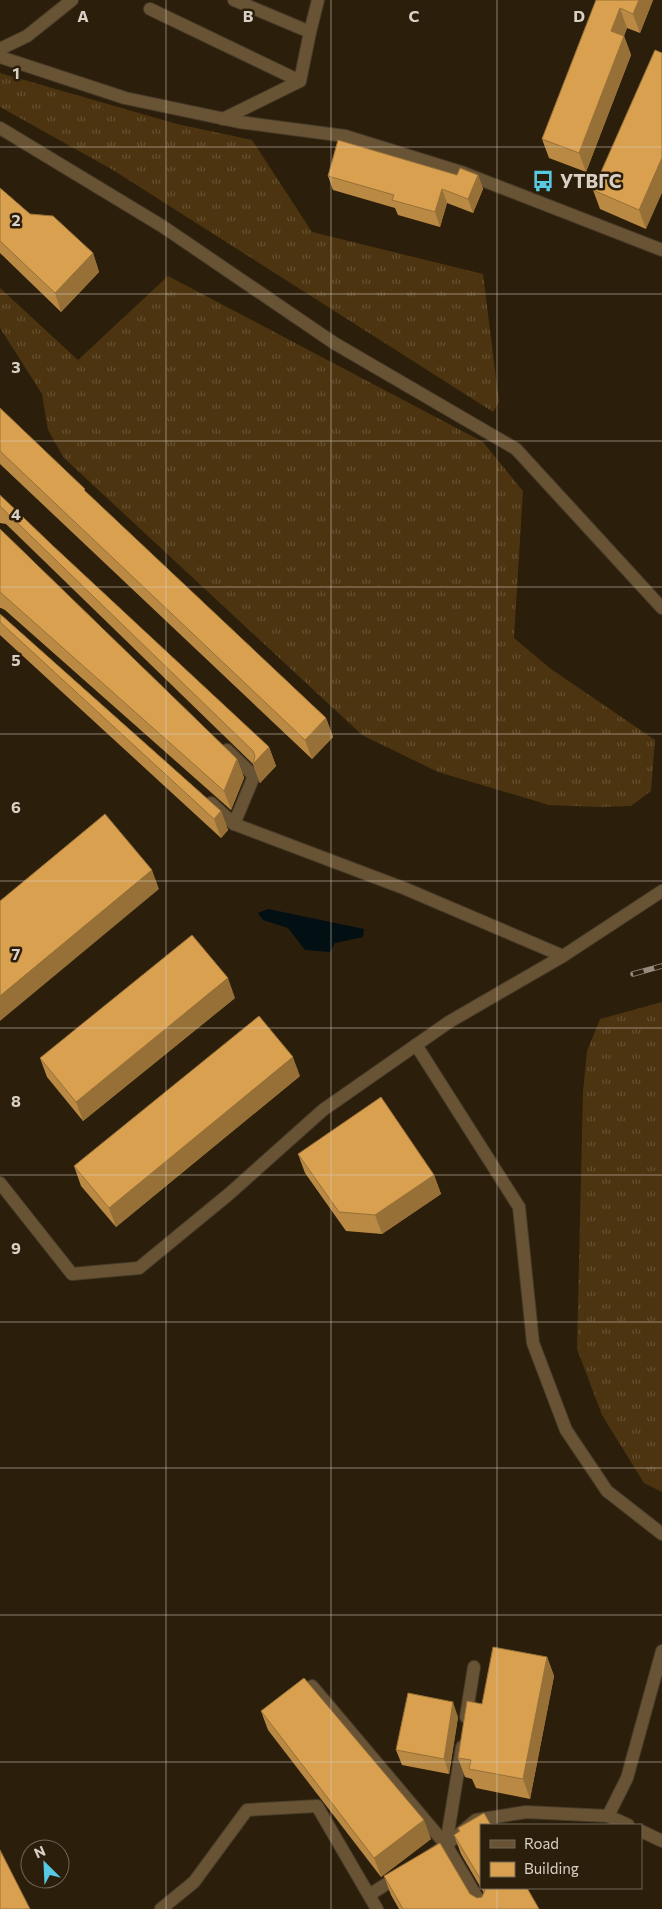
<svg xmlns="http://www.w3.org/2000/svg" width="662" height="1909" font-family="Commissioner,sans-serif">
  <defs>
    <pattern id="grass-tufts" width="24" height="20" patternUnits="userSpaceOnUse" patternTransform="scale(1.25)"><rect width="24" height="20" fill="#4c3410"/><path d="M3 7l-1-3M5 7V3M7 7l1-3M15 17l-1-3M17 17v-4M19 17l1-3" fill="none" stroke="#655031"/></pattern>
  </defs>
  <rect width="100%" height="100%" fill="#2b1e0b"/>
  <g fill="url(#grass-tufts)">
    <path d="M0,73l177,51 75,16 60,92 171,42 16,128 -6,10 -380,-242 -113,-63z"/>
    <path d="M168,276l315,166 40,49 -9,147 37,31 104,71 -4,51 -20,15 -32,1 -50,-2 -111,-33 -76,-37 -298,-277 -16,-28 -6,-36 -42,-66v-40l78,72z"/>
    <path d="M662,1002v490l-18,-9 -42,-68 -25,-66 6,-257 4,-41 13,-32z"/>
  </g>
  <path fill="#020f13" d="M268,909l96,20 -1,8 -28,6 -5,9 -25,-2 -17,-22 -25,-8 -5,-7z"/>
  <g fill="none" stroke-linecap="round" stroke-linejoin="round">
    <g stroke="#473b29" stroke-width="14">
      <g id="minor">
        <path d="M234,0l76,32 -10,49"/>
        <path d="M150,9l150,72 -77,38"/>
        <path d="M310,32l8,-32"/>
        <path d="M0,49l27,-13 45,-36"/>
        <path d="M0,57l125,41 114,24 106,14 119,37 198,77"/>
        <path d="M0,128l162,98 172,117 182,106 146,159"/>
        <path d="M227,750l27,26 -20,48"/>
        <path d="M211,803l23,21 172,65 157,67"/>
        <path d="M416,1045l103,162 14,136 33,87 41,61 55,43"/>
        <path d="M0,1183l72,91 67,-6 90,-74 94,-84 126,-88 114,-66 99,-65"/>
        <path d="M312,1686l134,159 38,64"/>
        <path d="M466,1717l8,-50"/>
        <path d="M608,1816l19,-38 35,-127"/>
        <path d="M641,1831l21,10"/>
        <path d="M446,1845l16,-98"/>
        <path d="M429,1857l17,-12 30,-25 50,-8 82,4 20,9"/>
        <path d="M369,1895l30,-19"/>
        <path d="M161,1909l33,-27 53,-72 70,-4 60,103"/>
      </g>
    </g>
    <use href="#minor" stroke="#695335" stroke-width="12"/>
    <g stroke="#958a7c" stroke-width="5.5">
      <path id="rail" d="M633,974l29,-8"/>
    </g>
    <use href="#rail" stroke="#2b1e0b" stroke-width="4" stroke-dasharray="11" stroke-linecap="butt"/>
  </g>
  <g fill="#ba8a44">
    <path d="M596,0h57l-13,33 -13,-5 -3,8 7,19 -45,117 -37,-14 -7,-19z"/>
    <path d="M662,53l-16,176 -46,-20 -7,-19z"/>
    <path d="M457,175h21l5,14 -10,24 -26,-10 -7,24 -42,-12 -3,-7 -62,-18 -5,-14z"/>
    <path d="M0,188l30,26 63,39 6,19 -38,40 -61,-59z"/>
    <path d="M0,408l86,84 240,226 7,19 -21,22 -312,-295z"/>
    <path d="M0,495l52,50 217,202 7,19 -16,17 -7,-19 -247,-240 -6,-1z"/>
    <path d="M0,529l237,230 7,19 -13,32 -226,-200 -4,-2h-1z"/>
    <path d="M0,614l221,197 7,19 -7,8 -221,-203z"/>
    <path d="M235,998l-152,123 -36,-44 -7,-19z"/>
    <path d="M300,1076l-184,151 -35,-41 -7,-20z"/>
    <path d="M298,1154l136,21 7,19 -59,40 -36,-3 -41,-58z"/>
    <path d="M547,1657l7,19 -24,123 -54,-11 -4,-9 -7,-2 -7,-19 24,-54z"/>
    <path d="M261,1711l170,128 -50,38 -113,-147z"/>
    <path d="M458,1717l-9,57 -47,-9 -6,-15z"/>
    <path d="M481,1825v63l-20,-34 -7,-19 5,-3 -1,-4z"/>
    <path d="M384,1876l86,18 7,4 5,-1 2,-4 -3,-5h46l12,21h-140l-8,-14z"/>
  </g>
  <g fill="#977037">
    <path d="M639,0h14l-13,33 -7,-19z"/>
    <path d="M620,8l7,20 -9,22 -7,-19z"/>
    <path d="M624,36l7,19 -45,117 -7,-19z"/>
    <path d="M662,158v35l-16,36 -7,-19z"/>
    <path d="M478,175l5,14 -10,24 -5,-14z"/>
    <path d="M442,189l5,14 -7,24 -5,-15z"/>
    <path d="M93,253l6,19 -38,40 -6,-19z"/>
    <path d="M326,718l7,19 -21,22 -7,-19z"/>
    <path d="M269,747l7,19 -16,17 -7,-19z"/>
    <path d="M237,759l7,19 -13,32 -7,-19z"/>
    <path d="M221,811l7,19 -7,8 -7,-19z"/>
    <path d="M152,870l7,19 -159,132v-25z"/>
    <path d="M228,978l7,20 -152,123 -7,-19z"/>
    <path d="M293,1057l7,19 -184,151 -7,-19z"/>
    <path d="M434,1175l7,19 -59,40 -7,-19z"/>
    <path d="M547,1657l7,19 -24,123 -7,-20z"/>
    <path d="M453,1702l5,15 -9,57 -5,-15z"/>
    <path d="M424,1820l7,19 -50,38 -7,-19z"/>
  </g>
  <g fill="#d8a04f" stroke="#977037">
    <path d="M596,0h43l-6,14 -13,-6 -9,23 13,5 -45,117 -37,-14z"/>
    <path d="M655,50l7,3v105l-23,52 -46,-20z"/>
    <path d="M338,140l119,35 3,-7 18,7 -10,24 -26,-10 -7,23 -43,-12 2,-5 -66,-19z"/>
    <path d="M0,188l30,26 23,2 40,37 -38,40 -55,-52z"/>
    <path d="M0,408l85,81 -1,1 242,228 -21,22 -305,-289z"/>
    <path d="M0,495l52,50 217,202 -16,17 2,-8 -2,-5 -253,-245z"/>
    <path d="M0,529l237,230 -13,32 -224,-199z"/>
    <path d="M0,614l221,197 -7,8 -214,-197z"/>
    <path d="M105,814l47,56 -152,126v-95z"/>
    <path d="M192,935l36,43 -152,124 -36,-44z"/>
    <path d="M259,1016l34,41 -184,151 -35,-42z"/>
    <path d="M381,1097l53,78 -59,40 -36,-3 -41,-58z"/>
    <path d="M493,1647l54,10 -24,122 -54,-10 2,-9 -13,-2 9,-57 15,3z"/>
    <path d="M304,1678l120,142 -50,38 -113,-147z"/>
    <path d="M408,1693l45,9 -9,57 -48,-9z"/>
    <path d="M484,1813l7,12h-10v55l-27,-45 6,-4 -2,-3z"/>
    <path d="M440,1843l30,51 7,4 5,-1 3,-7v-2h42l12,21h-136l-19,-33z"/>
    <path d="M0,1850l30,59h-30z"/>
  </g>
  <path fill="none" stroke="#dad1c6" stroke-width="1" stroke-opacity="0.55" d="M166,0v1909M331,0v1909M497,0v1825M0,147h662M0,294h662M0,441h662M0,587h662M0,734h662M0,881h662M0,1028h662M0,1175h662M0,1322h662M0,1468h662M0,1615h662M0,1762h662M497,1888v21"/>
  <defs>
    <g id="bus-bare" transform="scale(1.725)"><path d="M-5-6H5V4H4V6H2V4H-2V6H-4V4H-5ZM-3.5-4V0h7V-4ZM-3.5 1.2v1.5H-2V1.2ZM2 1.2v1.5H3.5V1.2Z" fill="#58c9e3" stroke="#2b1e0b" stroke-width="2.5" paint-order="stroke"/></g>
  </defs>
  <g fill-rule="evenodd">
    <use href="#bus-bare" x="543" y="181"/>
  </g>
  <g text-anchor="middle" stroke-width="5" stroke-linejoin="round" paint-order="stroke">
    <g font-size="19" font-weight="bold" fill="#dad1c6" stroke="#2b1e0b" text-anchor="start">
      <text x="560" y="188">УТВГС</text>
    </g>
  </g>
  <g font-size="16" text-anchor="middle" font-weight="bold" fill="#dad1c6" stroke="#2b1e0b" stroke-width="5" stroke-linejoin="round" paint-order="stroke">
    <text x="83" y="22">A</text>
    <text x="248" y="22">B</text>
    <text x="414" y="22">C</text>
    <text x="579" y="22">D</text>
    <text x="16" y="79">1</text>
    <text x="16" y="226">2</text>
    <text x="16" y="373">3</text>
    <text x="16" y="520">4</text>
    <text x="16" y="666">5</text>
    <text x="16" y="813">6</text>
    <text x="16" y="960">7</text>
    <text x="16" y="1107">8</text>
    <text x="16" y="1254">9</text>
  </g>
  <rect x="480" y="1824" width="162" height="65" fill="#2b1e0b" stroke="#716656"/>
  <rect x="490" y="1840" width="25" height="8" fill="#695335" stroke="#716656"/>
  <text x="524" y="1849" font-size="15" fill="#dad1c6">Road</text>
  <rect x="490" y="1862" width="25" height="15" fill="#d8a04f" stroke="#716656"/>
  <text x="524" y="1874" font-size="15" fill="#dad1c6">Building</text>
  <g transform="translate(45 1864) rotate(336)"><circle r="24" fill="#2b1e0b" stroke="#716656"/>
  <path d="M0-4L9 19L0 12L-9 19Z" fill="#58c9e3"/>
  <text y="-8" font-size="14" font-weight="bold" text-anchor="middle" fill="#dad1c6">N</text>
  </g>
</svg>
